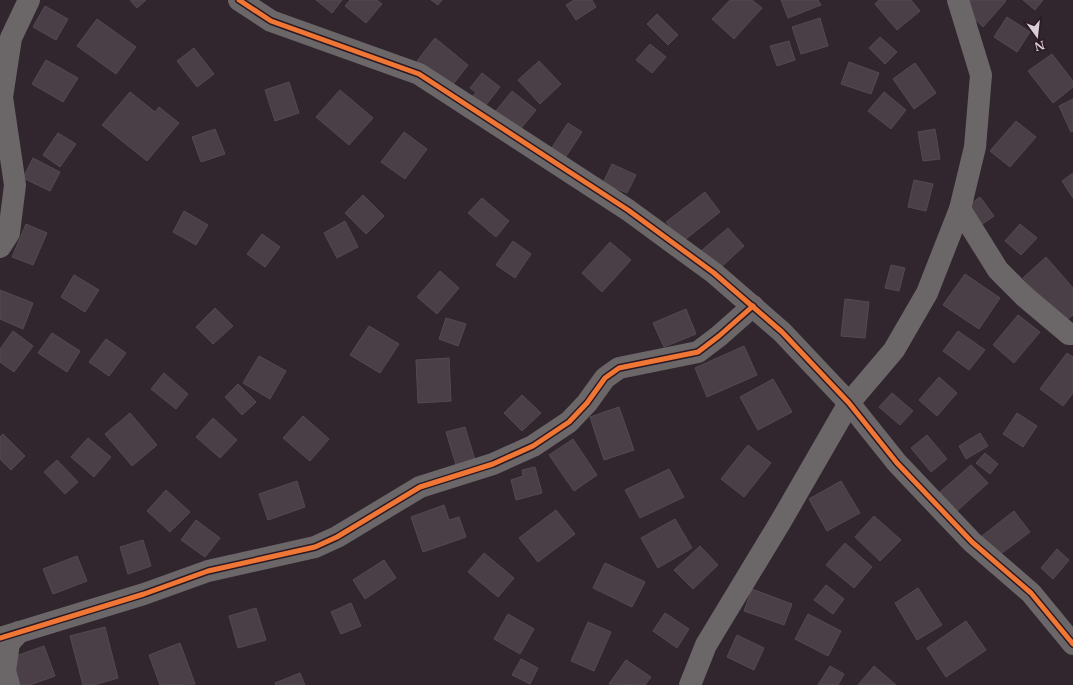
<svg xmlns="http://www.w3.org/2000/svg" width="1073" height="685" font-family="'Libre Baskerville',serif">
  <rect width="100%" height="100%" fill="#31262d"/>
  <g fill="#4b3f47" stroke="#534a50">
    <path d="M130,0h16l-9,8z"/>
    <path d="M316,0h26l-10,13z"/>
    <path d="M350,0h27l5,4 -16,19 -21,-17z"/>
    <path d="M431,0h11l-4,5z"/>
    <path d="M574,0h18l4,7 -20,13 -10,-15z"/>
    <path d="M730,0h22l10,8 -28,31 -22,-20z"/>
    <path d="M781,0h37l3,5 -33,13z"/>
    <path d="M879,0h32l9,11 -23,19 -22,-26z"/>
    <path d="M970,0h35l1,1 -23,26 -20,-19z"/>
    <path d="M1023,0h20l-8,10z"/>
    <path d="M45,6l23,13 -12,21 -23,-13z"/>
    <path d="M657,14l21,21 -10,10 -21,-21z"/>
    <path d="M1007,17l23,15 -13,20 -23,-15z"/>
    <path d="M820,18l8,28 -27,8 -9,-27z"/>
    <path d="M97,19l39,28 -20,27 -39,-28z"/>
    <path d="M880,37l17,15 -12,12 -16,-16z"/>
    <path d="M435,38l33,27 -17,22 -34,-26z"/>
    <path d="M789,41l6,19 -18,6 -7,-20z"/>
    <path d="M650,44l16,13 -14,16 -16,-13z"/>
    <path d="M194,48l20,26 -17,13 -20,-26z"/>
    <path d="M1052,54l21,27v6l-20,16 -25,-32z"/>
    <path d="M46,60l32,18 -15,24 -31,-18z"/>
    <path d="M539,61l22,23 -21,20 -22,-24z"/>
    <path d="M849,62l30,11 -8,21 -30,-10z"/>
    <path d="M915,63l21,30 -22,16 -21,-30z"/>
    <path d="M482,73l18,14 -18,23 -13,-9 7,-9 -6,-4z"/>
    <path d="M289,82l10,31 -24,8 -10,-31z"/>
    <path d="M340,90l33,28 -24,27 -33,-28z"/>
    <path d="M512,91l24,19 -18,22 -23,-20z"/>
    <path d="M130,92l25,20 4,-5 20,16 -32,38 -45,-36z"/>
    <path d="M884,92l22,18 -15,19 -23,-18z"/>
    <path d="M1073,99v32l-2,1 -12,-26z"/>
    <path d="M1016,121l20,16 -26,30 -20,-16z"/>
    <path d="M568,123l14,9 -17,26 -14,-9z"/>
    <path d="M215,129l10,25 -24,8 -9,-25z"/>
    <path d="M935,129l5,30 -17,2 -5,-29z"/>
    <path d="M404,132l23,17 -22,30 -24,-17z"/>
    <path d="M58,133l18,11 -16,23 -17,-12z"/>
    <path d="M33,158l27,14 -10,19 -27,-13z"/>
    <path d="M612,164l24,11 -9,18 -24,-10z"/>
    <path d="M1073,173v25l-11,-17z"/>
    <path d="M914,180l19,4 -7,27 -18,-4z"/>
    <path d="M705,192l15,20 -38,30 -16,-20z"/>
    <path d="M363,195l21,21 -18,18 -21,-21z"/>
    <path d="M980,197l14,19 -13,9 -13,-19z"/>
    <path d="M482,198l27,23 -13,16 -28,-24z"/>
    <path d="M184,211l24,14 -12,20 -23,-13z"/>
    <path d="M345,221l13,26 -21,11 -13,-25z"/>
    <path d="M26,224l21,9 -14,32 -21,-8z"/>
    <path d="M1020,224l17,14 -16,17 -16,-14z"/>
    <path d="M728,228l16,18 -27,25 -17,-19z"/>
    <path d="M262,234l18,13 -15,20 -18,-13z"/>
    <path d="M513,241l18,13 -16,24 -19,-13z"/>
    <path d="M610,242l21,18 -29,32 -20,-19z"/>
    <path d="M1046,257l27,31v27l-10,8 -40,-45z"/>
    <path d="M891,265l14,3 -6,23 -14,-3z"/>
    <path d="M440,271l19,17 -22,26 -20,-17z"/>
    <path d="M965,274l35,24 -21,31 -36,-24z"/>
    <path d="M74,275l25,15 -14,22 -24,-15z"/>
    <path d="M0,290l33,13 -10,26 -23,-10z"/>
    <path d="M845,299l24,3 -4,36 -24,-2z"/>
    <path d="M215,308l18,18 -20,18 -17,-17z"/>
    <path d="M686,309l10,25 -32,13 -11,-24z"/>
    <path d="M1018,315l22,17 -26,31 -21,-18z"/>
    <path d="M446,318l20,6 -8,22 -19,-7z"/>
    <path d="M369,326l30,18 -19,29 -30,-18z"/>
    <path d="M13,331l20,15 -19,26 -14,-10v-13z"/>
    <path d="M958,331l27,19 -16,20 -26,-19z"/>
    <path d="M52,333l28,18 -13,21 -29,-19z"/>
    <path d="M106,339l20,14 -17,23 -20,-14z"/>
    <path d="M744,346l13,29 -50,22 -12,-29z"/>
    <path d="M1067,353l6,4v36l-10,13 -23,-17z"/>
    <path d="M259,356l27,15 -16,28 -27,-16z"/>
    <path d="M449,358l2,43 -33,2 -2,-43z"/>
    <path d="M164,373l24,21 -12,15 -25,-20z"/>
    <path d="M939,377l18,16 -20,23 -18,-16z"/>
    <path d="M773,379l19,33 -34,18 -18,-33z"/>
    <path d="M238,384l18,18 -14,13 -17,-18z"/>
    <path d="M892,393l21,18 -13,14 -21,-18z"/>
    <path d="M522,395l19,18 -19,18 -18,-18z"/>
    <path d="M619,407l15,43 -30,10 -14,-43z"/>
    <path d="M130,413l27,32 -25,21 -27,-32z"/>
    <path d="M1017,413l20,13 -14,21 -20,-13z"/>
    <path d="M303,416l26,23 -19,22 -27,-23z"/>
    <path d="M213,418l24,22 -17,18 -24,-21z"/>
    <path d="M465,427l10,33 -19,5 -10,-33z"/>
    <path d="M980,433l8,13 -22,13 -7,-13z"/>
    <path d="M3,434l22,22 -14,14 -11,-11v-22z"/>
    <path d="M927,435l20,24 -16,13 -20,-24z"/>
    <path d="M88,438l23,19 -17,20 -23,-20z"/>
    <path d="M573,439l24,36 -23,16 -25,-36z"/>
    <path d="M748,445l23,18 -27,34 -23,-18z"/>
    <path d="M985,453l13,11 -8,10 -14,-11z"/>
    <path d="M57,460l21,22 -13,12 -21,-22z"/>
    <path d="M971,465l17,18 -31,28 -17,-19z"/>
    <path d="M535,467l7,26 -26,7 -5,-20 12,-4 -1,-6z"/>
    <path d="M669,469l15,28 -44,21 -15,-28z"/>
    <path d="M297,481l8,26 -37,13 -9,-26z"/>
    <path d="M841,481l19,32 -33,18 -18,-32z"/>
    <path d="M166,490l24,22 -20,20 -23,-21z"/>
    <path d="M444,505l5,15 10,-3 7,20 -43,15 -12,-35z"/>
    <path d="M556,510l19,24 -37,28 -19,-24z"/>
    <path d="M1014,511l16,21 -32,24 -16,-20z"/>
    <path d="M874,516l27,24 -21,21 -25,-24z"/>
    <path d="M675,519l17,29 -34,20 -17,-30z"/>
    <path d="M196,520l24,18 -15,19 -24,-17z"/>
    <path d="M143,540l8,26 -23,8 -8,-27z"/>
    <path d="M845,543l27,24 -18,21 -28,-23z"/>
    <path d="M700,546l18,19 -25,24 -19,-19z"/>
    <path d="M1057,549l12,11 -16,19 -12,-11z"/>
    <path d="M484,553l30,25 -16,19 -30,-25z"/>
    <path d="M77,556l10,25 -34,13 -10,-25z"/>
    <path d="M384,560l12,18 -31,21 -12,-19z"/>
    <path d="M605,563l40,19 -13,25 -39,-19z"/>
    <path d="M826,585l18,14 -11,15 -19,-14z"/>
    <path d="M918,588l24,37 -25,15 -22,-37z"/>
    <path d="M752,589l40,15 -8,21 -40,-14z"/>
    <path d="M351,603l10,23 -20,8 -10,-22z"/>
    <path d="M256,608l10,32 -28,8 -9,-32z"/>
    <path d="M665,613l24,16 -12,19 -24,-17z"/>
    <path d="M508,614l26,15 -14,25 -26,-15z"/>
    <path d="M808,614l33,17 -13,25 -33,-17z"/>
    <path d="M966,621l20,29 -40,27 -19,-29z"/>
    <path d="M588,622l23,10 -17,39 -23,-10z"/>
    <path d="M105,627l13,51 -24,7h-11l-13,-49z"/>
    <path d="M737,635l27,13 -10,22 -27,-13z"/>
    <path d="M180,643l15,41 -35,1 -11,-30z"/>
    <path d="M44,646l11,30 -25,9h-10l-10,-27z"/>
    <path d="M521,659l17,9 -8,16 -18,-9z"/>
    <path d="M626,660l25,17 -6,8 -36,-1z"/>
    <path d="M830,666l14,8 -6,11h-20z"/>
    <path d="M874,666l22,19h-38z"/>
    <path d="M300,673l5,12h-29l-1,-2z"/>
  </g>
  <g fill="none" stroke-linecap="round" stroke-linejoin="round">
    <g stroke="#6b6668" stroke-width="22">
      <path d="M239,0l32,21 148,53 209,136 86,63 68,59 67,71 48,60 75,79 59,51 42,51"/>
      <path d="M960,209l38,61 26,26 45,38h4"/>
      <path d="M0,247l9,-14 6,-48 -13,-88 9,-59 18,-38"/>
      <path d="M0,638l144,-44 64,-23 107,-24 22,-10 83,-50 73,-23 40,-18 36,-24 18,-19 18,-25 14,-10 79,-16 21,-16 34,-30"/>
      <path d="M9,685l-4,-14 4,-28 10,-11"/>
      <path d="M690,685l16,-40 75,-124 68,-118 45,-53 33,-57 33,-84 15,-62 6,-72 -23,-75"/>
    </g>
    <g stroke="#2b1924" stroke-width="8">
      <g id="cycleway">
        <path d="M239,0l32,21 148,53 209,136 86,63 68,59 67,71 48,60 75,79 59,51 42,51"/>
        <path d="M0,638l144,-44 64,-23 107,-24 22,-10 83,-50 73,-23 40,-18 36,-24 18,-19 18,-25 14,-10 79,-16 21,-16 34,-30"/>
      </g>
    </g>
    <use href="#cycleway" stroke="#f07635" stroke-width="5"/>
  </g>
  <g transform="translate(1037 36) rotate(165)" stroke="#2b1924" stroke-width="3" paint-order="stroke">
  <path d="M0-3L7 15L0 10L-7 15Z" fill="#dacdd4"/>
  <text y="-6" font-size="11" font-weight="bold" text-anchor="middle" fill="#dacdd4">N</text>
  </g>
</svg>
